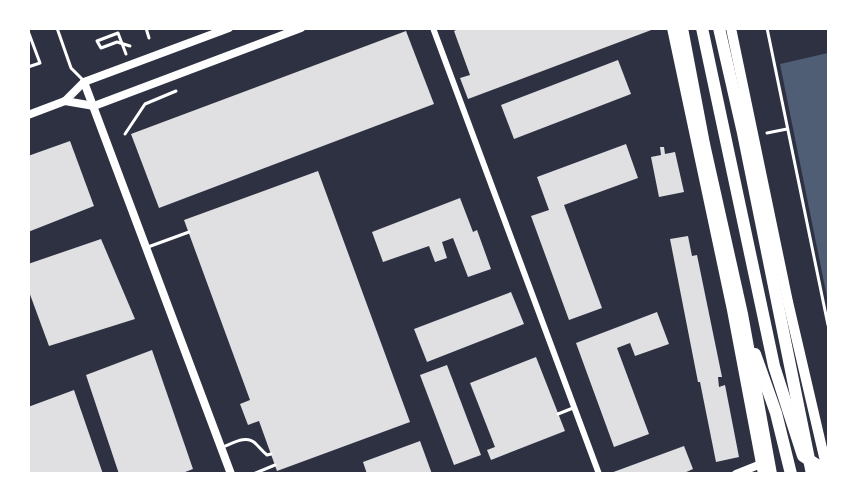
<svg xmlns="http://www.w3.org/2000/svg" width="857" height="502" font-family="Arial,sans-serif">
  <rect width="100%" height="100%" fill="#2d3142"/>
  <path fill="#4f5d75" d="M828,53v249l-48,-238z"/>
  <g fill="#e0e0e3">
    <path d="M460,28h194v1l-186,70 -8,-21 10,-3 -16,-44z"/>
    <path d="M406,31l28,73 -275,104 -28,-74z"/>
    <path d="M618,60l13,34 -117,45 -13,-34z"/>
    <path d="M70,141l24,65 -66,26v-76z"/>
    <path d="M626,144l12,34 -74,27 38,103 -33,12 -38,-104 18,-6 -12,-33z"/>
    <path d="M660,147h4l1,7 10,-2 9,40 -25,5 -8,-40 10,-2z"/>
    <path d="M318,171l92,251 -133,49 -18,-50 -11,4 -8,-21 10,-4 -66,-180z"/>
    <path d="M460,198l13,34 4,-2 14,39 -23,8 -15,-39 -11,4 5,16 -12,4 -6,-16 -46,16 -11,-30z"/>
    <path d="M688,236l4,20 5,-1 25,122h-4l1,10 6,-2 14,72 -23,5 -16,-80h-2l-28,-143z"/>
    <path d="M101,239l34,80 -86,27 -21,-57v-25z"/>
    <path d="M511,292l13,32 -97,38 -13,-33z"/>
    <path d="M657,312l12,32 -34,12 -5,-13 -13,5 32,86 -35,13 -38,-104z"/>
    <path d="M152,350l41,119 -13,5h-61l-33,-99z"/>
    <path d="M536,357l29,74 -74,29 -4,-10 8,-3 -25,-64z"/>
    <path d="M447,365l34,90 -27,10 -34,-90z"/>
    <path d="M74,390l29,84h-75v-67z"/>
    <path d="M420,441l12,33h-65l-4,-12z"/>
    <path d="M684,446l9,23 -11,5h-74z"/>
  </g>
  <g fill="none" stroke-linecap="round" stroke-linejoin="round">
    <g stroke="#fff" stroke-width="3">
      <path d="M146,28l3,10"/>
      <path d="M767,28l61,297"/>
      <path d="M126,54l-8,-21 -21,8 4,7 16,-6 13,4"/>
      <path d="M767,133l20,-4"/>
      <path d="M125,134l20,-30 31,-13"/>
    </g>
    <g stroke="#fff" stroke-width="3">
      <path d="M57,28l14,40 12,12"/>
      <path d="M28,31l12,32 -12,4"/>
      <path d="M148,247l41,-15"/>
      <path d="M558,414l15,-6"/>
      <path d="M223,447c10,-4 24,-13 33,-3 4,4 6,7 11,11l4,-1"/>
      <path d="M253,474l22,-9"/>
    </g>
    <path stroke="#fff" stroke-width="6" d="M433,28l166,446"/>
    <g stroke="#fff" stroke-width="8">
      <path d="M84,82l147,392"/>
      <path d="M65,101l29,5 207,-78"/>
      <path d="M28,115l37,-14 19,-19 145,-54"/>
      <path d="M736,474l25,-10"/>
    </g>
    <g stroke="#fff" stroke-width="10">
      <path d="M672,28l60,282 31,164"/>
      <path d="M731,28l57,274 40,172"/>
    </g>
    <g stroke="#fff" stroke-width="12">
      <path d="M682,28l22,116 38,170 29,160"/>
      <path d="M702,28l72,338 29,90 25,16"/>
      <path d="M719,28l24,105 69,341"/>
      <path d="M755,354l21,59 15,61"/>
    </g>
  </g>
  <rect width="857" height="502" fill="none" stroke="#ffffff" stroke-width="60"/>
</svg>
